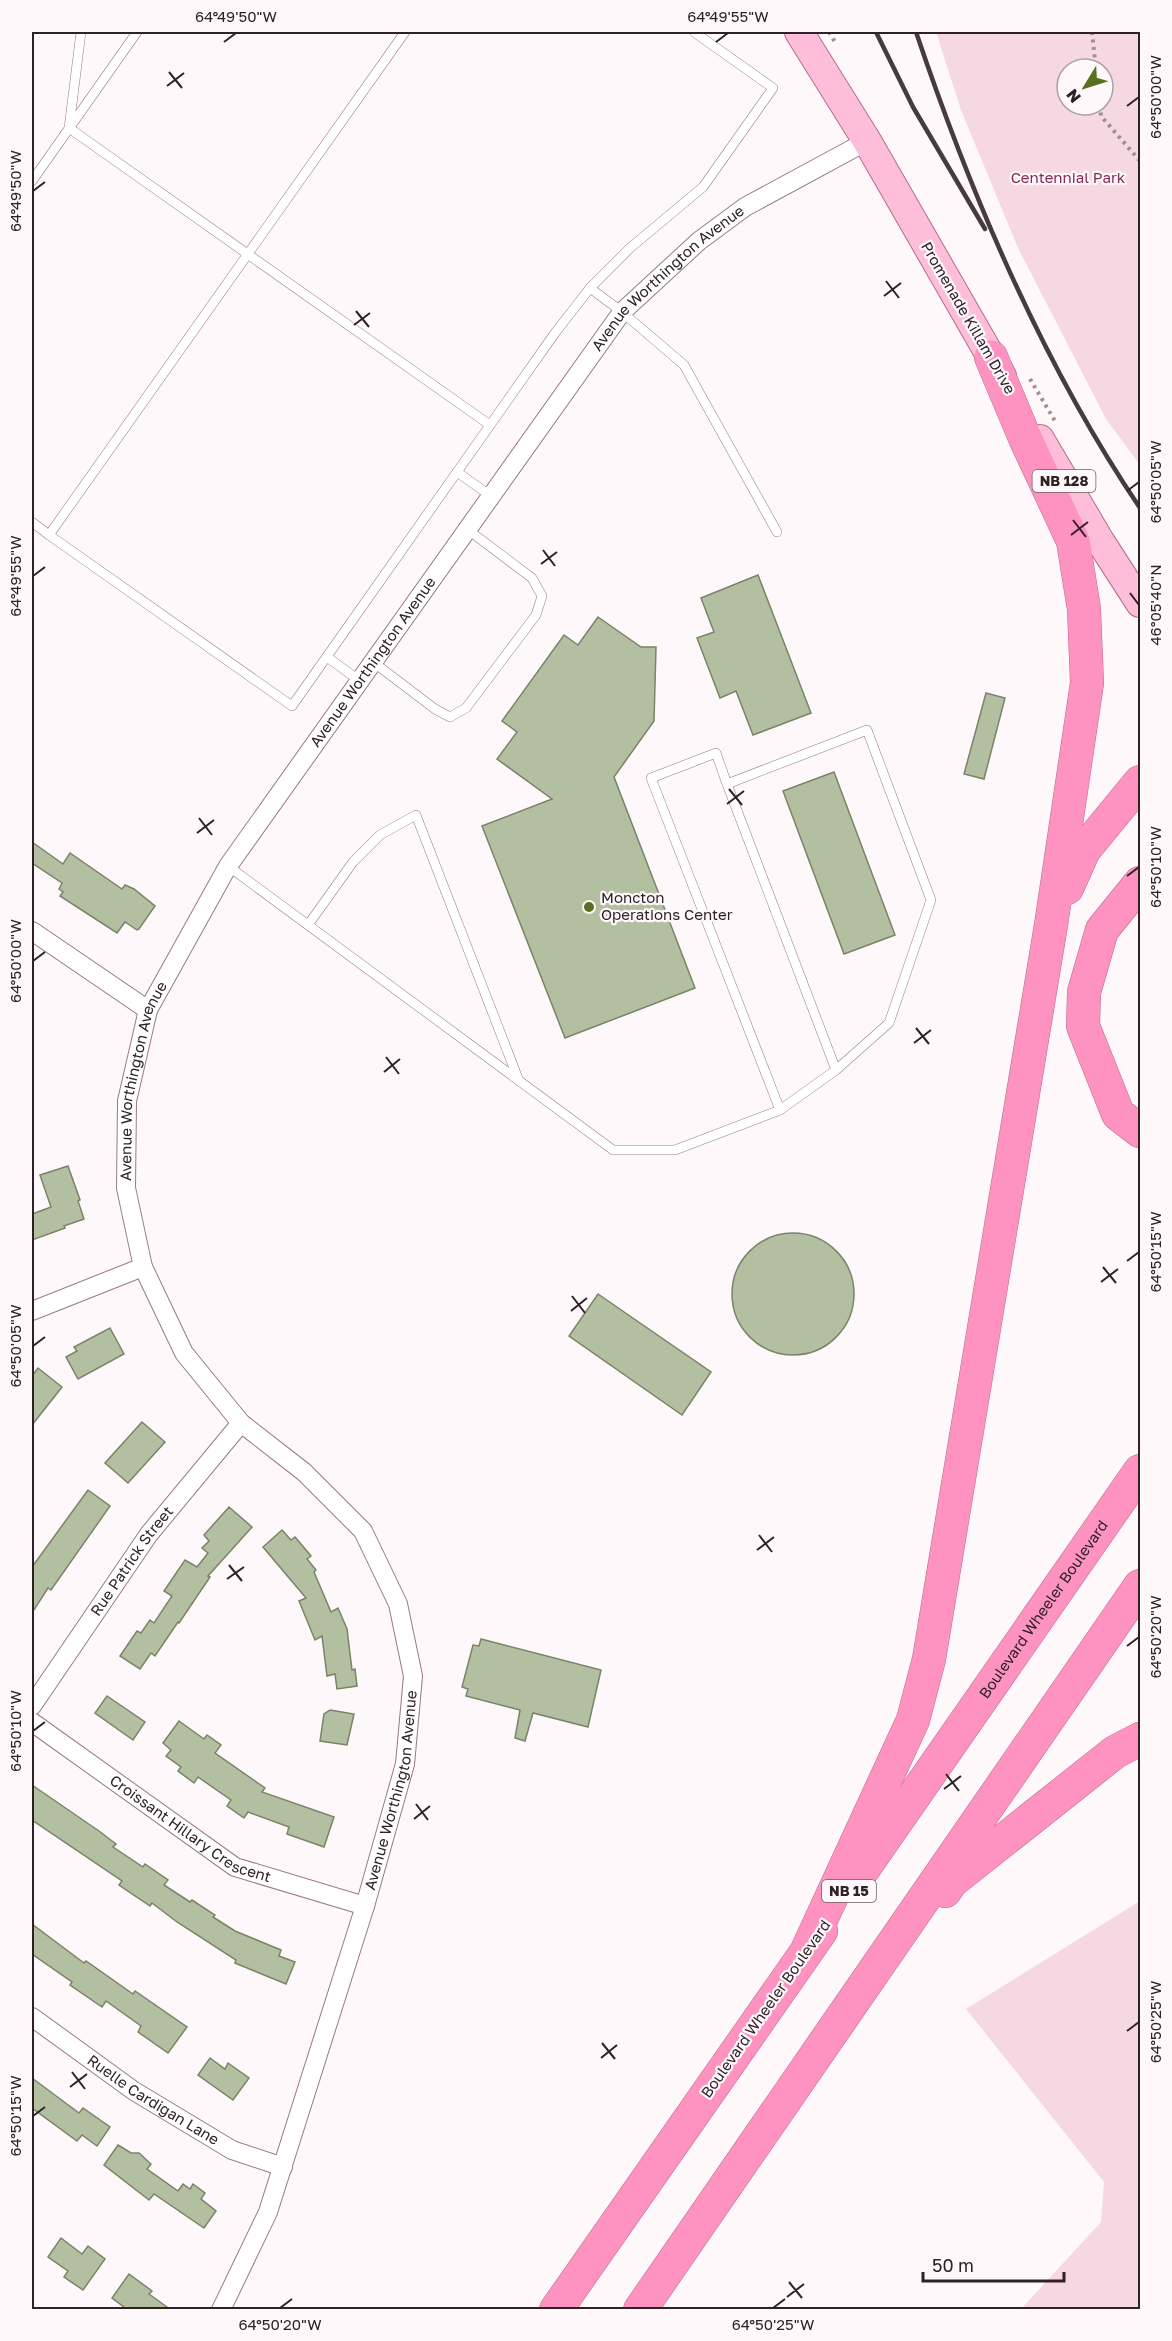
<svg xmlns="http://www.w3.org/2000/svg" width="1172" height="2341" font-family="'Golos Text',sans-serif">
  <rect width="100%" height="100%" fill="#fff8fa"/>
  <g fill="#f6d8e3" fill-rule="evenodd">
    <path d="M936,32h204v433l-34,-46 -88,-171 -57,-138zM1067,69h36v36h-36z"/>
    <path d="M1140,1901v408h-119l80,-87 3,-40 -138,-173z"/>
  </g>
  <g fill="#b3bfa1" stroke="#798468" stroke-width="1.5">
    <path d="M758,575l53,138 -58,22 -17,-44 -16,7 -23,-60 17,-6 -13,-34z"/>
    <path d="M598,617l43,30h15l-2,74 -40,56 81,211 -130,50 -83,-212 70,-27 -55,-40 20,-27 -15,-11 62,-86 14,10z"/>
    <path d="M986,693l19,5 -21,81 -20,-5z"/>
    <path d="M834,772l61,163 -51,19 -61,-163z"/>
    <path d="M32,842l31,22 7,-11 52,36 3,-4 9,4 21,17 -16,23 -2,1 -12,-8 -8,11 -57,-37 3,-4 -4,-3 3,-6 -30,-20z"/>
    <path d="M68,1166l12,34 -2,1 6,18 -20,7 1,2 -33,12v-26l19,-7 -11,-32z"/>
    <circle cx="793" cy="1294" r="61"/>
    <path d="M598,1294l113,78 -29,43 -113,-79z"/>
    <path d="M110,1328l14,26 -46,25 -12,-22 11,-6 -3,-4z"/>
    <path d="M38,1368l24,19 -30,38v-49z"/>
    <path d="M142,1422l23,20 -37,41 -23,-20z"/>
    <path d="M88,1490l22,16 -59,84 -3,-2 -16,25v-46z"/>
    <path d="M229,1507l23,20 -44,49 2,1 -31,46 -1,-1 -23,34 -4,-3 -11,16 -20,-13 17,-25 4,2 9,-13 4,3 18,-27 -8,-5 21,-31 12,7 11,-14 -6,-5 7,-7 -5,-6z"/>
    <path d="M282,1530l9,10 4,-3 16,19 -4,3 9,11 -2,2 17,40 7,-4 9,21 5,41 3,-1 2,17 -20,3 -2,-15 -8,2 -5,-40 -7,4 -16,-39 7,-3 -43,-51z"/>
    <path d="M481,1639l120,31 -13,57 -55,-14 -8,28 -10,-3 5,-28 -54,-14 2,-7 -6,-2 11,-42 6,1z"/>
    <path d="M107,1696l38,26 -12,18 -38,-27z"/>
    <path d="M330,1710l24,4 -7,31 -27,-4 4,-27z"/>
    <path d="M179,1721l25,18 3,-4 14,10 -6,8 50,35 -3,4 72,25 -10,30 -37,-13 2,-7 -41,-15 -4,6 -17,-12 4,-6 -33,-23 -4,6 -16,-12 3,-4 -15,-11 5,-6 -8,-7z"/>
    <path d="M32,1785l67,46 17,13 -3,3 30,20 2,-3 23,16 -4,5 26,17 2,-2 23,15 -2,2 22,14 46,19 -2,6 16,6 -9,22 -51,-21 1,-3 -59,-38 -25,-19 -2,3 -31,-21 3,-4 -90,-61z"/>
    <path d="M32,1924l52,39 2,-2 47,33 2,-3 52,36 -19,26 -30,-21 3,-6 -35,-25 -4,6 -32,-22 2,-3 -40,-28z"/>
    <path d="M210,2058l15,11 3,-6 21,15 -16,22 -35,-25z"/>
    <path d="M32,2078l47,35 4,-5 27,19 -13,19 -15,-11 -5,6 -45,-33z"/>
    <path d="M118,2145l13,8h8l12,11 -4,5 31,22 5,-7 7,5 3,-5 12,9 -4,6 15,12 -12,17 -50,-34 -5,6 -45,-35z"/>
    <path d="M61,2238l21,16 6,-8 17,13 -22,31 -19,-13 4,-6 -20,-14z"/>
    <path d="M129,2274l23,17 -3,3 22,16h-43l-16,-12z"/>
  </g>
  <g fill="none" stroke-linecap="round" stroke-linejoin="round">
    <g stroke="#997985" stroke-width="10">
      <g id="lane">
        <path d="M81,32l-12,96 421,297"/>
        <path d="M32,181l105,-149"/>
        <path d="M590,288l32,24 62,53 93,167"/>
        <path d="M457,472l34,24"/>
        <path d="M32,522l17,13 356,-503"/>
        <path d="M49,535l243,171 263,-373 35,-45 40,-40 73,-61 70,-99 -79,-56"/>
        <path d="M327,657l33,24"/>
        <path d="M373,662l62,47 15,8 16,-9 70,-93 6,-19 -10,-18 -65,-49"/>
        <path d="M727,784l-11,-31 -65,25 129,332"/>
        <path d="M228,866l385,284h62l105,-40 56,-40 53,-47 42,-123 -64,-170 -140,54 109,286"/>
        <path d="M308,925l45,-63 27,-27 36,-20 103,266"/>
      </g>
    </g>
    <g stroke="#997985" stroke-width="20">
      <g id="street">
        <path d="M32,931l116,79"/>
        <path d="M32,1311l111,-44"/>
        <path id="s1" d="M32,1706l117,-172 92,-111"/>
        <path id="s2" d="M32,1722l203,145 130,39"/>
        <path id="s3" d="M32,2017l102,74 98,59 51,17"/>
        <path id="s4" d="M221,2310l47,-98 97,-306 40,-142 8,-88 -15,-72 -35,-73 -59,-59 -63,-49 -57,-70 -41,-86 -17,-79 1,-87 21,-91 80,-144 394,-554 77,-71 46,-34 122,-66"/>
      </g>
    </g>
    <g stroke="#b66b8a" stroke-width="30">
      <g id="primary">
        <path d="M799,32l68,109 135,235"/>
        <path d="M1040,439l60,102 40,62"/>
      </g>
    </g>
    <g stroke="#b66b8a" stroke-width="34">
      <g id="highway">
        <path d="M1140,883l-38,47 -18,62 -1,34 35,88 22,17"/>
        <path d="M1067,888l17,-38 56,-68"/>
        <path id="s5" d="M857,1878l283,-407"/>
        <path d="M945,1891l6,-9 164,-130 25,-13"/>
        <path d="M808,1948l105,-228 16,-61 122,-734 36,-242 -3,-74 -11,-68 -48,-103 -34,-81"/>
        <path d="M556,2310l265,-379"/>
        <path d="M640,2310l500,-724"/>
      </g>
    </g>
    <g stroke="#9b9194" stroke-width="4" stroke-dasharray="3 4.5" stroke-linecap="butt">
      <path d="M829,32l6,10"/>
      <path d="M1092,32l4,37"/>
      <path d="M1100,105l1,11 39,45"/>
      <path d="M1030,379l25,42"/>
    </g>
    <use href="#lane" stroke="#fff" stroke-width="9"/>
    <use href="#street" stroke="#fff" stroke-width="18"/>
    <use href="#primary" stroke="#febed9" stroke-width="28"/>
    <use href="#highway" stroke="#fe92c0" stroke-width="33"/>
    <g stroke="#473b3f" stroke-width="4.5">
      <path d="M876,32l37,75 72,122"/>
      <path d="M916,32c55,163 127,333 224,476"/>
    </g>
  </g>
  <path fill="none" stroke="#2f2227" stroke-width="2" d="M224,42l12,-9M716,42l12,-9M169,72l13,16M167,86l17,-13M1127,106l12,-9M33,191l12,-9M886,281l13,17M884,296l17,-13M356,311l13,16M354,325l16,-12M1127,491l12,-9M1073,520l13,17M1071,535l17,-13M543,550l12,16M541,564l16,-12M33,576l12,-9M1130,593l9,12M729,789l13,16M727,804l17,-13M199,818l13,17M197,833l17,-13M1127,876l12,-9M33,961l12,-9M916,1028l13,16M914,1043l17,-13M386,1057l13,17M384,1072l16,-13M1127,1261l12,-9M1103,1267l13,16M1101,1282l17,-13M572,1296l13,17M571,1311l16,-13M33,1346l12,-9M759,1535l13,17M757,1550l17,-13M229,1565l13,16M227,1579l17,-12M1127,1646l12,-9M33,1731l12,-9M946,1774l13,17M944,1789l17,-13M416,1804l12,16M414,1819l16,-13M1127,2031l12,-9M602,2043l13,16M601,2058l16,-13M72,2072l13,17M70,2087l17,-13M33,2116l12,-9M789,2282l13,16M787,2297l17,-13M280,2308l12,-9M773,2308l12,-9"/>
  <circle fill="#587021" stroke="#fff8fa" stroke-width="2" cx="589" cy="907" r="6"/>
  <g text-anchor="middle" stroke-width="4.5" stroke-linejoin="round" paint-order="stroke">
    <g fill="#fff8fa" stroke="#6d6266" stroke-width="1.5">
      <rect x="1032.5" y="470" width="63" height="22" rx="4.5"/>
      <rect x="822" y="1880" width="54" height="22" rx="4.5"/>
    </g>
    <g font-size="14" font-weight="bold" fill="#2f2227">
      <text x="1064" y="486">NB 128</text>
      <text x="849" y="1896">NB 15</text>
    </g>
    <g font-size="15" fill="#832a55" stroke="#fff8fa">
      <text x="1068" y="183">Centennial Park</text>
    </g>
    <g font-size="15" fill="#2f2227" stroke="#fff8fa">
      <text dy="5" stroke="none"><textPath href="#s4" startOffset="2331">Avenue Worthington Avenue</textPath></text>
      <text transform="translate(968 318) rotate(60)" y="5">Promenade Killam Drive</text>
      <text dy="5" stroke="none"><textPath href="#s4" startOffset="1845">Avenue Worthington Avenue</textPath></text>
      <text dy="5" stroke="none"><textPath href="#s4" startOffset="1359">Avenue Worthington Avenue</textPath></text>
      <text dy="5" stroke="none"><textPath href="#s1" startOffset="176">Rue Patrick Street</textPath></text>
      <text dy="5" stroke="none"><textPath href="#s5" startOffset="327">Boulevard Wheeler Boulevard</textPath></text>
      <text dy="5" stroke="none"><textPath href="#s4" startOffset="549">Avenue Worthington Avenue</textPath></text>
      <text dy="5" stroke="none"><textPath href="#s2" startOffset="192">Croissant Hillary Crescent</textPath></text>
      <text transform="translate(766 2009) rotate(-55)" y="5">Boulevard Wheeler Boulevard</text>
      <text dy="5" stroke="none"><textPath href="#s3" startOffset="147">Ruelle Cardigan Lane</textPath></text>
    </g>
    <g font-size="15" fill="#2f2227" stroke="#fff8fa" text-anchor="start">
      <text x="601" y="903">Moncton<tspan x="601" dy="17">Operations Center</tspan></text>
    </g>
  </g>
  <rect width="1172" height="2341" fill="none" stroke="#fff8fa" stroke-width="66"/>
  <g transform="translate(1085 87) rotate(232)"><circle r="28" fill="#fff8fa" stroke="#aca2a6" stroke-width="1.5"/>
  <path d="M0-4.5L10 22L0 15L-10 22Z" fill="#587021"/>
  <text y="-9" font-size="16" font-weight="bold" text-anchor="middle" fill="#2f2227">N</text>
  </g>
  <path d="M923 2272v9h141v-9" fill="none" stroke="#2f2227" stroke-width="3"/>
  <text x="932" y="2272" font-size="18" fill="#2f2227" stroke="#fff8fa" stroke-width="4.5" paint-order="stroke">50 m</text>
  <rect x="33" y="33" width="1106" height="2275" fill="none" stroke="#2f2227" stroke-width="2"/>
  <g font-size="15" text-anchor="middle" fill="#2f2227">
    <text x="236" y="22">64°49'50"W</text>
    <text x="728" y="22">64°49'55"W</text>
    <text transform="translate(1156 97) rotate(-90)" y="5">64°50'00"W</text>
    <text transform="translate(16 191) rotate(-90)" y="5">64°49'50"W</text>
    <text transform="translate(1156 482) rotate(-90)" y="5">64°50'05"W</text>
    <text transform="translate(16 576) rotate(-90)" y="5">64°49'55"W</text>
    <text transform="translate(1156 605) rotate(-90)" y="5">46°05'40"N</text>
    <text transform="translate(1156 867) rotate(-90)" y="5">64°50'10"W</text>
    <text transform="translate(16 961) rotate(-90)" y="5">64°50'00"W</text>
    <text transform="translate(1156 1252) rotate(-90)" y="5">64°50'15"W</text>
    <text transform="translate(16 1346) rotate(-90)" y="5">64°50'05"W</text>
    <text transform="translate(1156 1637) rotate(-90)" y="5">64°50'20"W</text>
    <text transform="translate(16 1731) rotate(-90)" y="5">64°50'10"W</text>
    <text transform="translate(1156 2022) rotate(-90)" y="5">64°50'25"W</text>
    <text transform="translate(16 2116) rotate(-90)" y="5">64°50'15"W</text>
    <text x="280" y="2330">64°50'20"W</text>
    <text x="773" y="2330">64°50'25"W</text>
  </g>
</svg>
